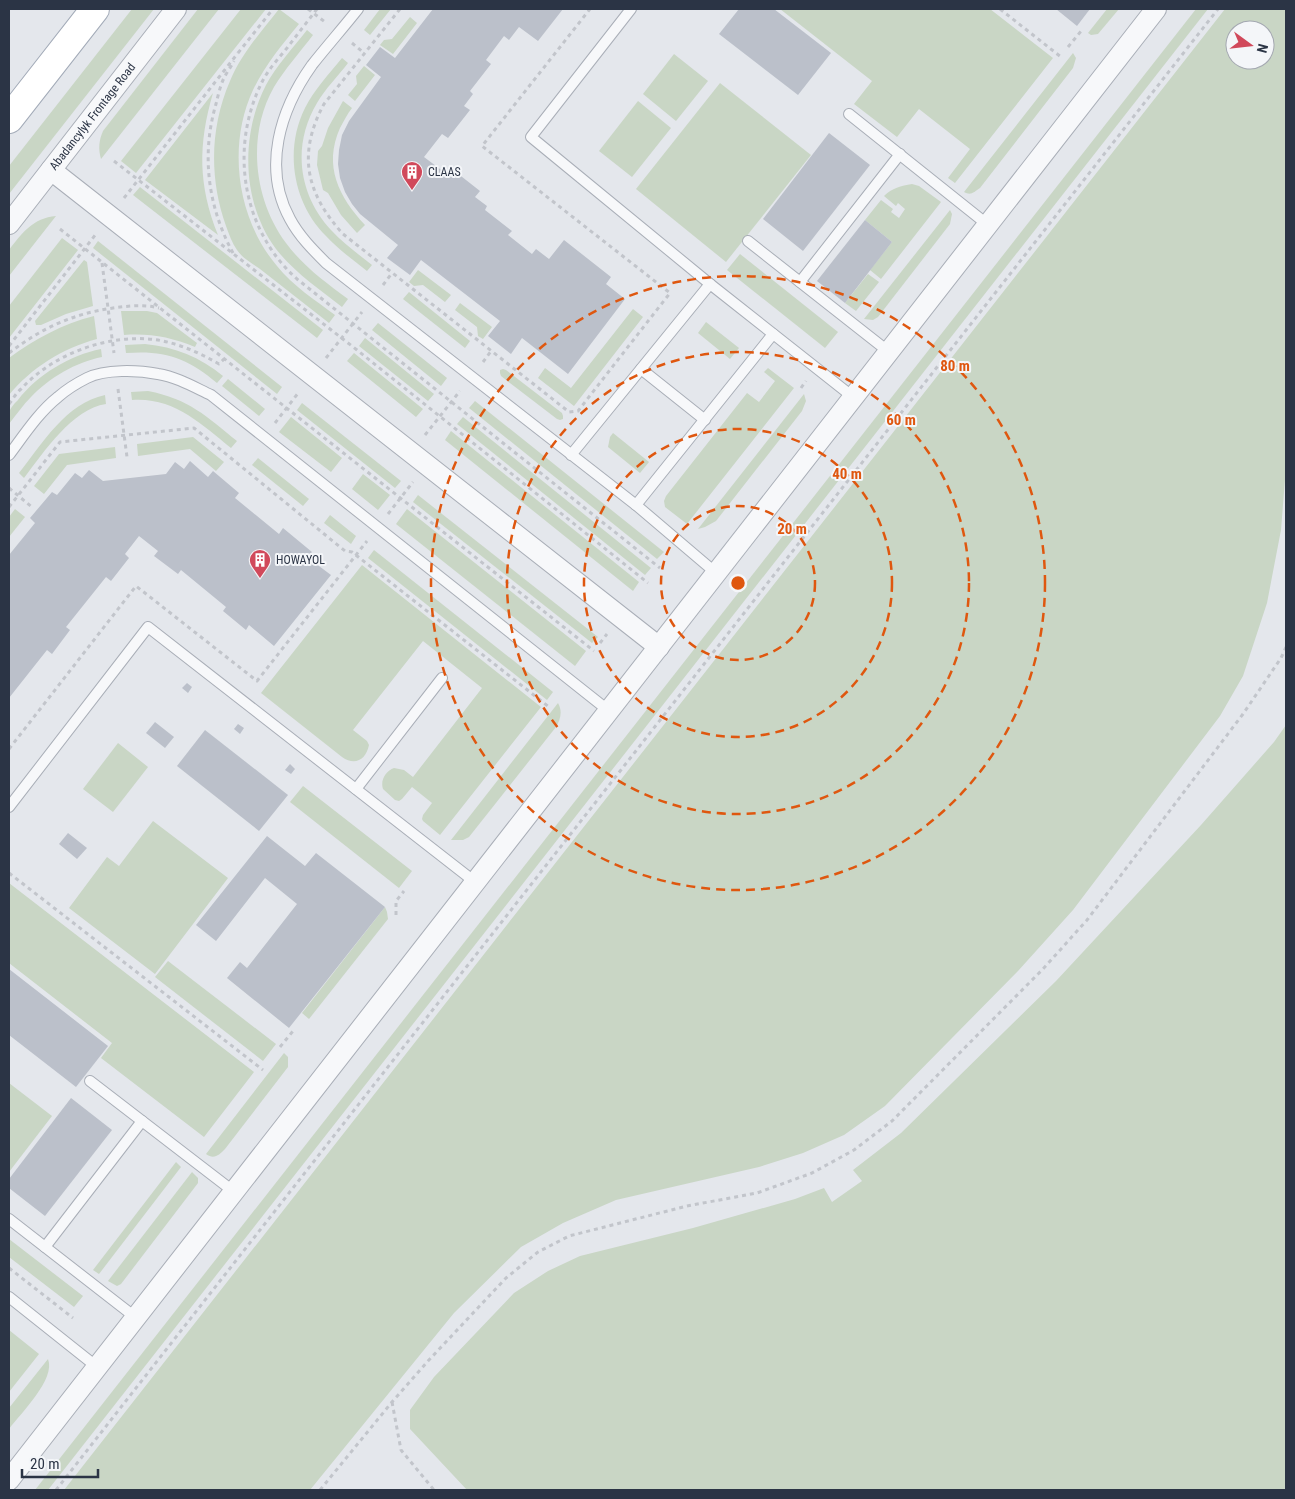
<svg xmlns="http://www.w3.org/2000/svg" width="1295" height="1499" font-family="'Roboto Condensed',sans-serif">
  <rect width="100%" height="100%" fill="#e4e7ec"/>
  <g fill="#c9d6c5" fill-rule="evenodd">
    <path d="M132,9h22l-145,185v-28z"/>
    <path d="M198,9h21l-118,150c-3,-10 -2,-19 2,-28z"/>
    <path d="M241,9h25l-130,164 -15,-12z"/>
    <path d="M279,9l20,15c-17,21 -34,41 -46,66 -26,56 -16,129 24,176 16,20 38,34 58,49l-6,8c-23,-18 -46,-36 -69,-54 -7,-5 -18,-11 -23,-19 -5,-7 -8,-16 -11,-24 -17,-47 -16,-99 4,-145 11,-27 31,-49 49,-72z"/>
    <path d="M380,9h11l-21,26 -6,-5z"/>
    <path d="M780,9h210l63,49 -98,125 -7,-5 22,-29 -51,-40 -22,28 -43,-33 18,-23z"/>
    <path d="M1107,9h12l-21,25 -7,1 -3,-2z"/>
    <path d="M1196,9h12l-1160,1481h-13z"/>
    <path d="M1225,9h61v458l-5,63 -14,73 -24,73 -23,40 -147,194 -55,61 -133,135 -41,29 -41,18 -44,14 -143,33 -53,23 -42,24 -67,66 -144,177h-246zM1235,30h30v30h-30z"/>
    <path d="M410,17l7,6 -24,31 -13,-9 4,-5 8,-1z"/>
    <path d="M307,30l6,5c-13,17 -28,34 -39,52 -27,47 -21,112 12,156 17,23 39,39 62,56l-6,8c-23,-18 -48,-35 -66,-58 -34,-46 -36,-113 -10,-164 10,-19 27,-37 41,-55z"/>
    <path d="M1073,53l3,5 -3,10 -93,120c-6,4 -9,8 -16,4z"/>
    <path d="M674,54l34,27 -32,40 -33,-27z"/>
    <path d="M342,58l6,5c-10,13 -23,26 -31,40 -25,42 -19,91 14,127 12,13 27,24 41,35l-5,6c-14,-11 -29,-22 -41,-35 -33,-33 -42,-86 -21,-128 9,-18 24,-34 37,-50z"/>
    <path d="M364,66l11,9 -20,26 -7,-6 9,-11 -1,-8z"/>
    <path d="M720,83l91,72 -85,107 -90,-73z"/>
    <path d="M213,93c-15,51 -15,92 5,142l-73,-55z"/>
    <path d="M343,101l9,7c-5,6 -8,13 -12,20 -17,38 -1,69 25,97l-8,8 -16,-18 -13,-22 -5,-3 -6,-25 1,-14 4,-5 6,-18z"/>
    <path d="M638,101l33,27 -39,49 -33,-26z"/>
    <path d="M912,184l7,2 22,16 -60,77 -11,-9 22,-28 -27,-22 16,-20 12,9 -2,3 8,6 6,-9 -7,-6 -2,3 -12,-10c8,-8 17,-10 28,-12z"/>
    <path d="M140,187l183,143 -6,8 -184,-143z"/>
    <path d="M950,210l2,4 -2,10 -72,93 -5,3 -9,-1z"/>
    <path d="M56,216l-47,60v-26c13,-17 24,-32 47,-34z"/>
    <path d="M62,238l16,12 -69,88v-32z"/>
    <path d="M98,241l184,146 -5,7 -184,-146z"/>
    <path d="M740,254l98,78 -13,16 -98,-78z"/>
    <path d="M84,260l3,2 6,44 -27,8 -25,11h-5l-1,-4z"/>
    <path d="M418,270l33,25 -6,7 -22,-17 -9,1 -5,-4z"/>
    <path d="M868,274l11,8 -23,29 -11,-8z"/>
    <path d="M409,292l61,49 -5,7 -62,-49z"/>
    <path d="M460,303l32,24 -9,12 -5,-3 -1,-9 -22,-17z"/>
    <path d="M633,309l10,8 -69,89 -36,-28 7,-10 26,20z"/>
    <path d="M121,311h26l10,2 40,30 -2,4c-24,-10 -46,-14 -71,-12z"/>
    <path d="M94,316l3,23c-34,9 -66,29 -88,56v-37c26,-19 53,-34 85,-42z"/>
    <path d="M706,322l33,26 -9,11 -32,-26z"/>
    <path d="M378,323l69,55 -6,8 -69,-56z"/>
    <path d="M365,338l69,56 -6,7 -69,-55z"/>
    <path d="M145,344c30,3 55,13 78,32l-6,7c-29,-25 -52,-33 -91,-30l-1,-8z"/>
    <path d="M101,349l1,8c-26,5 -53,21 -71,40 -8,8 -15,18 -22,27 0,-3 -1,-8 0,-11 1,-5 6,-10 9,-13 19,-25 52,-45 83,-51z"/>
    <path d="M354,353l69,56 -7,8 -69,-56z"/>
    <path d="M768,368l26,20 -107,136 -22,-17 -1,-6 2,-5 81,-103 12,9 16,-21 -11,-9z"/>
    <path d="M503,369l3,1 56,43 1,3v3l-3,1 -3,-1 -56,-43 -1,-3v-3z"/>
    <path d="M228,379l37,30 -6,7 -37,-30z"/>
    <path d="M148,391c41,8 58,25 89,50l-6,7c-30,-24 -57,-51 -99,-48l-1,-8z"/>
    <path d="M804,394l2,7 -4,10 -86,110 -11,6 -7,2z"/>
    <path d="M105,395l1,9c-34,5 -62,48 -82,74l-5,-5c23,-29 47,-70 86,-78z"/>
    <path d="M475,401l189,151 -7,7 -188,-151z"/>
    <path d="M302,403l99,78 -6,7 -98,-78z"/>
    <path d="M291,417l51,41 -11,14 -52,-40z"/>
    <path d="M463,417l188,151 -6,7 -188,-151z"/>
    <path d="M451,431l188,151 -6,9 -188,-151z"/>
    <path d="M613,433l36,29 -9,11 -32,-26 2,-10z"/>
    <path d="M193,437l31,25 -8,9 -26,-22 -52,7 -1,-12z"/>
    <path d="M115,447l1,11 -49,7 -23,29 -10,-8 25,-32z"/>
    <path d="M258,458l51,41 -6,7 -51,-41z"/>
    <path d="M363,474l27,21 -12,15 -26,-21z"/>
    <path d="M418,495l180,142 -6,6 -179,-141z"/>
    <path d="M15,509l10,8 -16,20v-20z"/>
    <path d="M407,509l179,142 -11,15 -179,-142z"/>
    <path d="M330,515l26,21 -5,8 -27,-21z"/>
    <path d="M374,550l179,142 -6,8 -179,-142z"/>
    <path d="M362,565l179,142 -101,128 -17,-14 -1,-2 1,-4 9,-12 -20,-16 -10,12 -3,2 -4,-1 -12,-11c-3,-9 3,-18 11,-21l10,2 9,7 69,-89 -59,-47 -70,89 14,11 2,4c-3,15 -14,21 -27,12l-81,-64z"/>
    <path d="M558,703c5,9 2,17 -2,24l-87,110 -6,3h-12z"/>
    <path d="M1286,725v765h-819l-57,-61v-19l24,-33 80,-84 34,-22 32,-15 113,-28 102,-29 29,-11 8,14 30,-21 -9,-11 48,-37 155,-152 145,-156 73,-83z"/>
    <path d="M118,743l30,24 -35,45 -30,-23z"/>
    <path d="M303,786l109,85 -13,17 -109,-86z"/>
    <path d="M153,821l75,57 -73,96 -86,-66 38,-51 12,9z"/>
    <path d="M9,883l245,189 -50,65 -103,-79 11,-15 -103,-80z"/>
    <path d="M385,907l2,5 1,7 -79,100 -7,-6z"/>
    <path d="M168,961l108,83 -13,17 -108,-84z"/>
    <path d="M284,1053l4,4v10l-63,82c-6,6 -11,11 -19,5z"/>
    <path d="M9,1083l43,33 -43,56z"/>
    <path d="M176,1162l5,5 -82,107 -6,-4z"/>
    <path d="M192,1172l6,6v5l-77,101 -4,2 -9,-5z"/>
    <path d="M9,1239l74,57 -9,11 -65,-50z"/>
    <path d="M9,1330l30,24 -30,38z"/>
    <path d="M48,1359c8,20 -27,54 -39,70v-21z"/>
  </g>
  <g fill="#bbc0ca">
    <path d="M433,9h130l-25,32 -19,-14 -10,13 -5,-4 -18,24 5,4 -21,27 3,3 -9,12 6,4 -22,28 -6,-4 -18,23 24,18 4,-6 28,22 -5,6 12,9 -2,4 27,21 -4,4 24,19 4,-5 13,10 15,-19 47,37 -5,7 19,15 -57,75 -46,-36 -11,16 -23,-18 12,-15 -79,-61 -11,15 -23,-17 11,-13 -38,-31 -8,-10 -7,-12 -5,-14 -2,-14 1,-14 3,-15 7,-14 32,-44 -15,-12 14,-18 15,11z"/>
    <path d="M739,9h35l57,44 -33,42 -79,-61z"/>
    <path d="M1056,9h34l-13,17z"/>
    <path d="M829,133l41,32 -67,86 -40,-32z"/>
    <path d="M865,220l27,22 -47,61 -28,-22z"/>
    <path d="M190,461l18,16 5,-6 26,22 -4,5 44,36 4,-6 29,24 -5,5 24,18 -57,71 -25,-21 -3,5 -23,-19 3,-4 -45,-37 -3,4 -24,-18 4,-5 -19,-15 -14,18 4,4 -18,23 -5,-4 -40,50 4,3 -18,24 -5,-4 -38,48v-143l26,-32 -5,-5 22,-26 5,3 18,-22 7,5 7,-8 14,11 63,-7 9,-12 9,7z"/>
    <path d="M187,683l5,4 -4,6 -6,-5z"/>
    <path d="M155,722l19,15 -9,11 -19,-15z"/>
    <path d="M238,724l6,4 -4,6 -6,-5z"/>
    <path d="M205,730l83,65 -29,36 -82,-65z"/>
    <path d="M290,764l5,5 -4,5 -6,-4z"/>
    <path d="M68,833l19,15 -10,11 -18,-15z"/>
    <path d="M267,836l38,30 11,-13 69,54 -96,121 -62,-50 13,-16 7,6 50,-64 -32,-26 -49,63 -20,-16z"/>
    <path d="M9,969l99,77 -32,41 -67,-52z"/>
    <path d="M71,1098l41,32 -67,86 -36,-28v-9z"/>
  </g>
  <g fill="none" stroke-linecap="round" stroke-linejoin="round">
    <g stroke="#a9aeb7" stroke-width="12">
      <g id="lane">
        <path d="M358,9c-15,19 -31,37 -46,56 -32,45 -50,103 -22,154 9,17 23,31 36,44l310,242 80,68"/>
        <path d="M631,9l-100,128 179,147 143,113"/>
        <path d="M849,114l139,111"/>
        <path d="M748,241l141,111"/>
        <path d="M800,282l100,-128"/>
        <path d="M641,369l64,51"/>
        <path d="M9,455c15,-20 30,-43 49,-58 8,-7 19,-14 29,-19 18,-9 51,-8 71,-4 19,3 36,13 53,21l398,316"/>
        <path d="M571,455l139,-171"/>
        <path d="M636,505l137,-171"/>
        <path d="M356,789l86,-111"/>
        <path d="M9,807l139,-180 327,255"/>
        <path d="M90,1081l143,110"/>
        <path d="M9,1219l126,98"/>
        <path d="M45,1247l97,-126"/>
        <path d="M9,1297l88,70"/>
      </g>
    </g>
    <g stroke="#a9aeb7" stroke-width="22">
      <g id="street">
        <path d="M51,170l608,477"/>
        <path id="s1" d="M9,224l167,-215"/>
        <path d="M9,1480l1147,-1471"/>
      </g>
    </g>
    <g stroke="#a3abb8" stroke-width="30">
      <path id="primary" d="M9,119l86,-110"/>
    </g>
    <g stroke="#c2c5cb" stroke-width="3" stroke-dasharray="4 4" stroke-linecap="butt">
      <path d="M308,9l17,13"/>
      <path d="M317,9c-10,13 -20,26 -30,39 -9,11 -19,22 -25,34 -33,66 -20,148 35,197l363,289"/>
      <path d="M400,9l-76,95c-27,50 -18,89 19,130l226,178 9,-1 92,-118 -188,-147 108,-137"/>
      <path d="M1000,9l61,48"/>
      <path d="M352,43l12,10"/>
      <path d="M1068,47l14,-17"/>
      <path d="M238,53l35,-44"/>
      <path d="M114,161l243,189 291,233"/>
      <path d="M124,198l114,-145"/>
      <path d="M60,229l534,422"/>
      <path d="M233,253c-25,-46 -32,-98 -17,-149 2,-8 4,-18 8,-26 3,-6 7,-11 10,-17"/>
      <path d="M102,263l12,90"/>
      <path d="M383,285l9,-12"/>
      <path d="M9,346l87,-112"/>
      <path d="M9,353c33,-25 63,-39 104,-45 15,-2 31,-4 46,0"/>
      <path d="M326,358l36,-46"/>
      <path d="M483,362l8,-11"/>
      <path d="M801,388l5,-7"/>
      <path d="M118,389l9,68"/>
      <path d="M9,404c4,-5 7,-11 12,-15 33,-36 89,-56 137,-49 22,4 42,13 61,24l5,-5"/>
      <path d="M275,423l24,-31"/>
      <path d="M425,435l35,-44"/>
      <path d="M9,488l24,20"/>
      <path d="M9,507l51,-65 134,-14 151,123 7,1 197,155"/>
      <path d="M388,514l25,-32"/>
      <path d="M600,643l7,-9"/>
      <path d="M9,749l127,-163 121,95 110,-140"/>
      <path d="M9,873l254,197"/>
      <path d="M396,915v-14l8,-10"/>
      <path d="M280,1047l13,-16"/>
      <path d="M9,1268l64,50"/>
      <path d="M392,1402l9,48 33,40"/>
      <path d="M56,1490l1162,-1481"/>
      <path d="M320,1490l72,-88 36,-41 78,-83 32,-26 31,-16 118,-30 70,-13 55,-20 42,-23 38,-29 151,-152 44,-49 156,-206 38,-56 5,-11"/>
    </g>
    <use href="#lane" stroke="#f7f8fa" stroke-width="10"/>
    <use href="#street" stroke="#f7f8fa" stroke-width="20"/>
    <use href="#primary" stroke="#fff" stroke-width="28"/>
  </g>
  <g fill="none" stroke="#df570f" stroke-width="2.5" stroke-dasharray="9 6">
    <circle cx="738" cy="583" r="77"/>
    <circle cx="738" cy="583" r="154"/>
    <circle cx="738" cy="583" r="231"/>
    <circle cx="738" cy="583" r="307"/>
  </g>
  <defs>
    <g id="building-pin" transform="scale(1.125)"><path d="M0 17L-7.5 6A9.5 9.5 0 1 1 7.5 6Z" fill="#d1495b" stroke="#f4f6f9"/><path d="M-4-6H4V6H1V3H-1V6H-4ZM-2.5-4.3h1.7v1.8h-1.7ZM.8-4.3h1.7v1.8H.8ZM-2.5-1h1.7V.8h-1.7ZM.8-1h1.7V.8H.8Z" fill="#fff"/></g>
  </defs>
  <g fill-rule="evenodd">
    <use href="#building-pin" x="412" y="172"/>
    <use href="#building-pin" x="260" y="560"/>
  </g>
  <g text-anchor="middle" stroke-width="4" stroke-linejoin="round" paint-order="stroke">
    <g font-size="12" fill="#2b3445" stroke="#f4f6f9">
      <text dy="4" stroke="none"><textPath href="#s1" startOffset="136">Abadancylyk Frontage Road</textPath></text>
    </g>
    <g font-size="12" fill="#2b3445" stroke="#f4f6f9" text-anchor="start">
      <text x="428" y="176">CLAAS</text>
      <text x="276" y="564">HOWAYOL</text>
    </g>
  </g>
  <circle cx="738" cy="583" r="8" fill="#df570f" stroke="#f4f6f9" stroke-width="2.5"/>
  <g font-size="15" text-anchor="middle" font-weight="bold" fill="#df570f" stroke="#f4f6f9" stroke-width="4" stroke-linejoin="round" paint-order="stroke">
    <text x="955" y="371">80 m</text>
    <text x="901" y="425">60 m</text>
    <text x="847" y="479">40 m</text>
    <text x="792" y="534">20 m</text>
  </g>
  <rect width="1295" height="1499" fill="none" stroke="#2b3445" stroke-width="20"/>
  <g transform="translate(1250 45) rotate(105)"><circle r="24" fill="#f4f6f9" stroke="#a4a8b1"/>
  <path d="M0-4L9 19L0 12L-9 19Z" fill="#d1495b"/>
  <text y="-8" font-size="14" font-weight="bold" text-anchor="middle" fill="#2b3445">N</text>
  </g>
  <path d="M22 1469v8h76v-8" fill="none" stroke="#2b3445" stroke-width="2.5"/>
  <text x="30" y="1469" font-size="15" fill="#2b3445" stroke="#f4f6f9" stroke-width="4" paint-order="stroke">20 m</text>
</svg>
